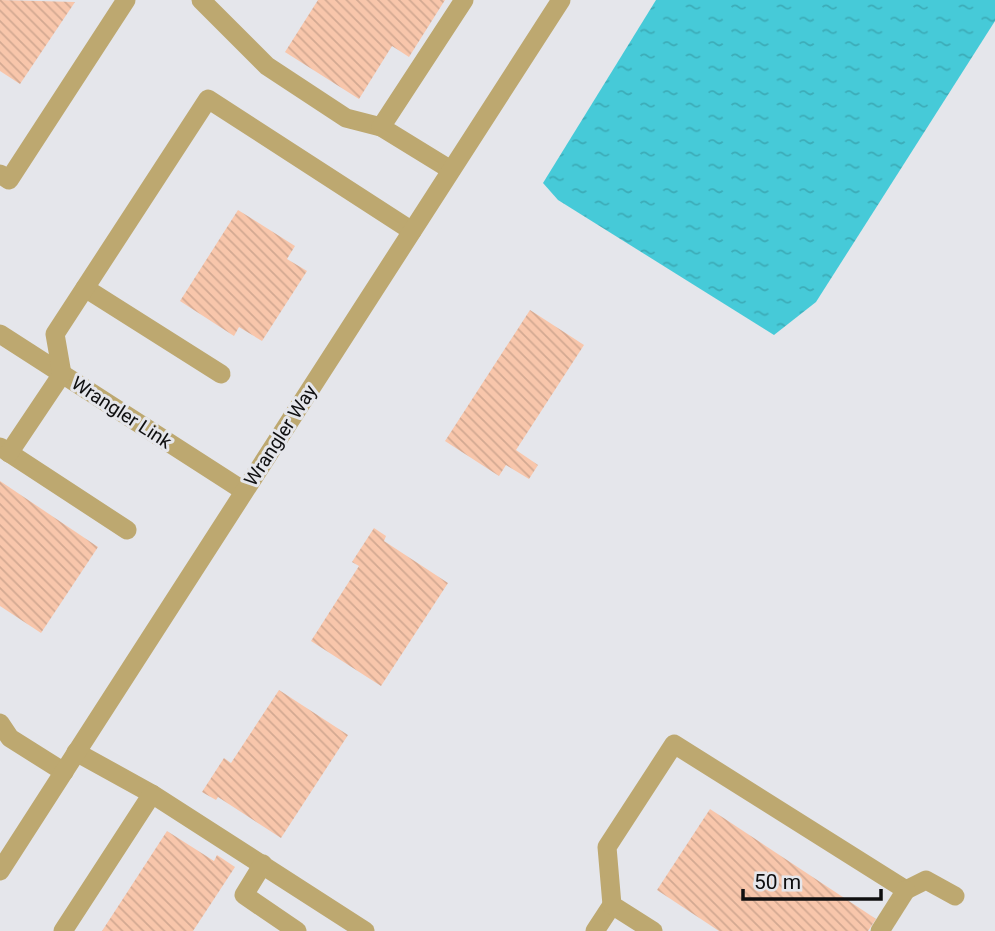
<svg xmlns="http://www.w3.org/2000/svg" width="995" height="931" font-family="Roboto,sans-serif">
  <defs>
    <pattern id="water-ripples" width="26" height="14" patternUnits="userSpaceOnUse" patternTransform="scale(1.75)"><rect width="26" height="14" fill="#46cad8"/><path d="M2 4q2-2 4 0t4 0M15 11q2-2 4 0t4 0" fill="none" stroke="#3cacb8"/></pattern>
    <pattern id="building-back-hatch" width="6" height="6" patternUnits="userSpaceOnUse" patternTransform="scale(1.75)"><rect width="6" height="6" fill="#f8c6ab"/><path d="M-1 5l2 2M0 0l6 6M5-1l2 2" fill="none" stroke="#d3a992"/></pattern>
  </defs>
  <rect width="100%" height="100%" fill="#e5e6eb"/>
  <path fill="url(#water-ripples)" d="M656,0h339v21l-179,281 -42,33 -216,-135 -15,-17z"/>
  <g fill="url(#building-back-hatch)">
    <path d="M0,0l75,2 -55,82 -20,-13z"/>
    <path d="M318,0h127l-36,57 -17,-11 -33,53 -74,-47z"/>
    <path d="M238,210l57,36 -8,13 20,12 -45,70 -23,-14 -5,9 -54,-35z"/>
    <path d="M530,310l54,35 -68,105 22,15 -9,14 -23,-14 -7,11 -54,-35z"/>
    <path d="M0,481l98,66 -57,86 -41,-27z"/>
    <path d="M374,528l12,8 -2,5 64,42 -67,103 -70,-45 48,-75 -7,-4z"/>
    <path d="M279,690l69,45 -67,103 -63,-41 -2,3 -14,-8 22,-34 7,5z"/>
    <path d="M710,809l166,110 -8,12h-149l-62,-41z"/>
    <path d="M167,831l47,30 3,-6 18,12 -42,64h-91z"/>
  </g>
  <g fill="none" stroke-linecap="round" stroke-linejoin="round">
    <g stroke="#bda870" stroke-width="19">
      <path d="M201,0l66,66 79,52 35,9"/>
      <path d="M451,170l-70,-43 83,-127"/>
      <path d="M0,174l9,6 117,-180"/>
      <path d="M85,288l136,86"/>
      <path d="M0,334l244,157"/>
      <path d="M0,447l127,83"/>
      <path d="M9,453l53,-79 -7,-40 153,-235 204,132"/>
      <path d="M0,723l10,15 54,34"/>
      <path d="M76,752l76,42 213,137"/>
      <path d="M263,864l-19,31 53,36"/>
      <path d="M0,871l561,-871"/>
      <path d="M63,931l89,-137"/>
      <path d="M595,931l17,-26"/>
      <path d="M653,931l-41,-26 -5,-58 67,-103 232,146 20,-10 29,16"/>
      <path d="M880,931l26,-41"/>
    </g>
  </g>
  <g text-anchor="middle" stroke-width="6" stroke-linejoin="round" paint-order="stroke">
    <g font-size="19" fill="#0f0f10" stroke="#e5e6eb">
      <text transform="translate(122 412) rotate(33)" y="7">Wrangler Link</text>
      <text transform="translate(280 435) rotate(-57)" y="7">Wrangler Way</text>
    </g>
  </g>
  <path d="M743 889v10h138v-10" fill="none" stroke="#0f0f10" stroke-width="3.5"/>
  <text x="754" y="889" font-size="21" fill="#0f0f10" stroke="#e5e6eb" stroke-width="5" paint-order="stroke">50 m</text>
</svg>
